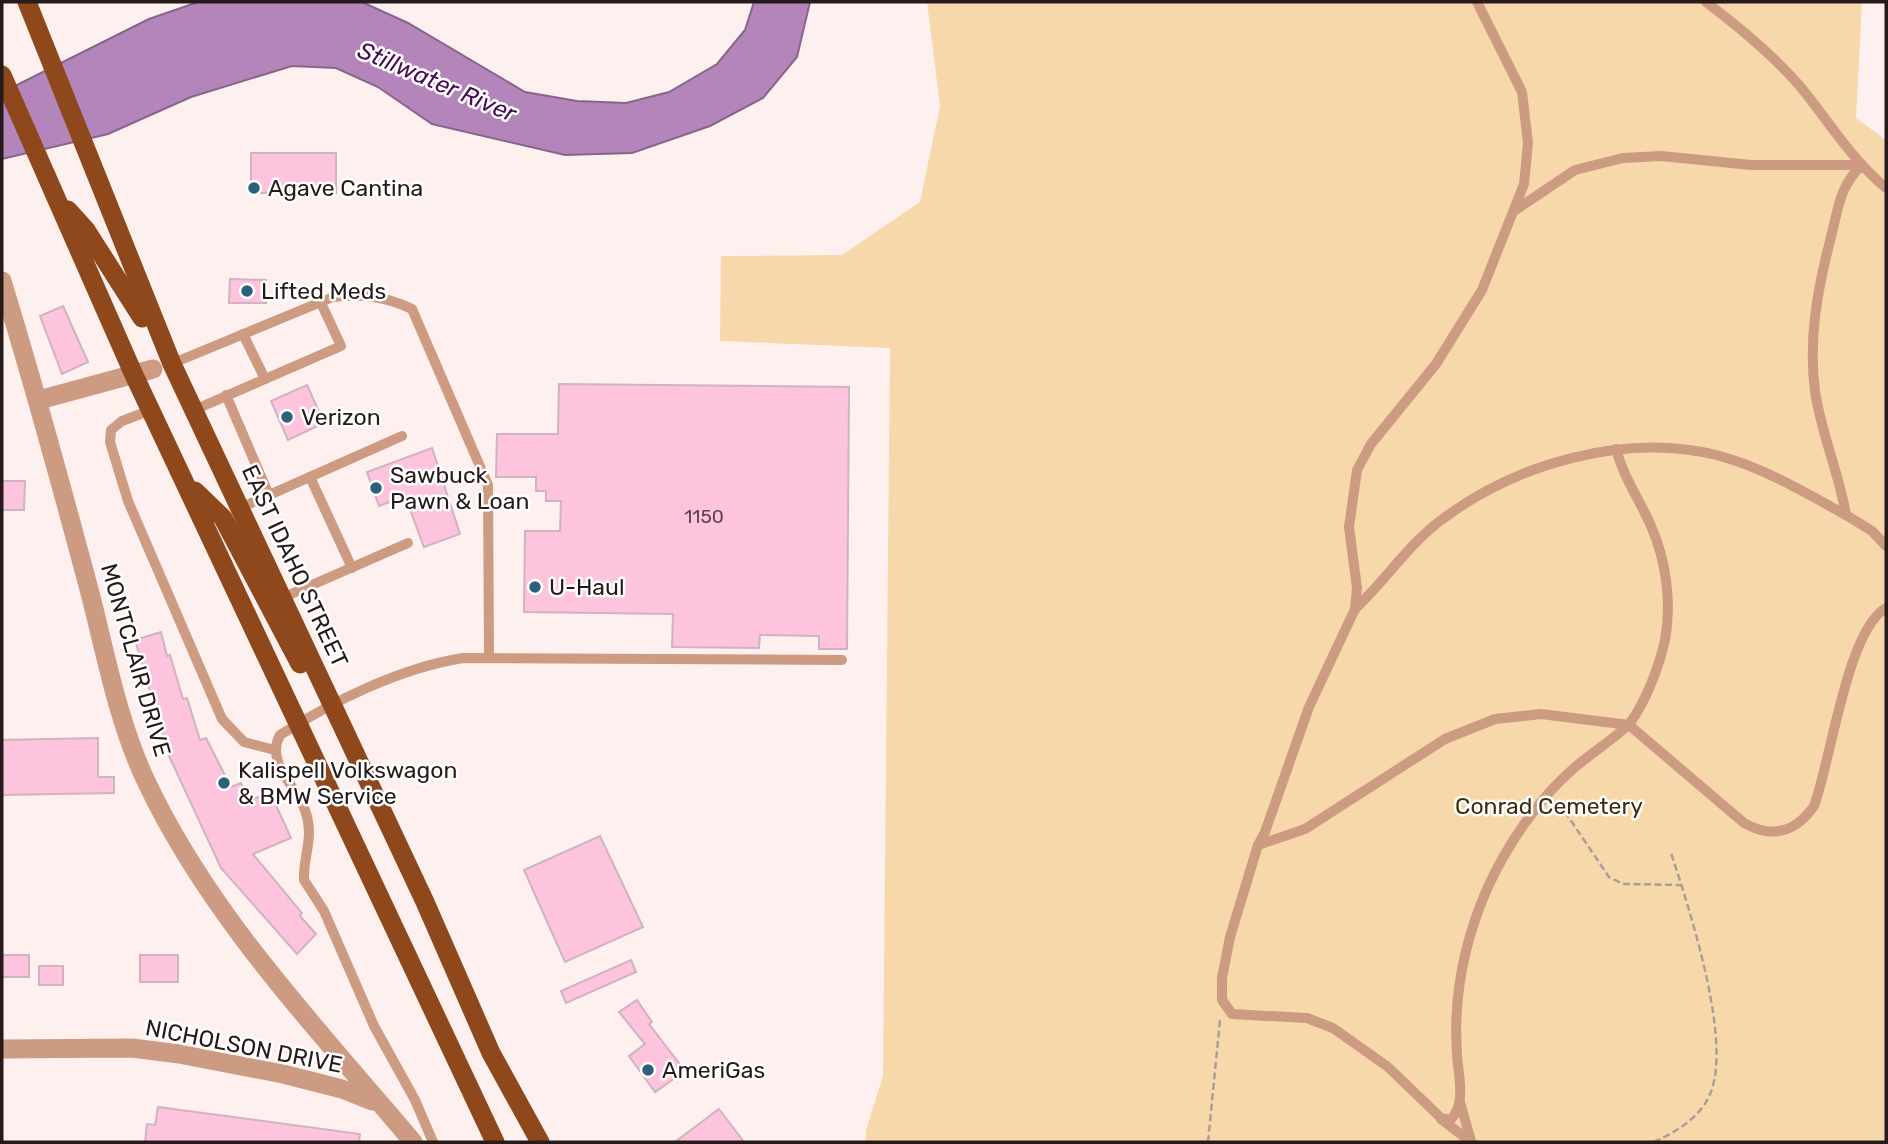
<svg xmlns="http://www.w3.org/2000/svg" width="1888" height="1144" font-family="Rubik,sans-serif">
  <rect width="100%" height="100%" fill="#fdf0ef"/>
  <path fill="#f7d8aa" d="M927,2h935l-6,116 30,22v1002h-1020v-12l17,-54 7,-728 -170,-7 1,-85 121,-1 78,-53 20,-96z"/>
  <path fill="#b385bb" stroke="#89658b" stroke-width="2" d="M198,2h164l46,21 117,69 52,9 49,2 43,-11 48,-28 28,-34 9,-28h56l-13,55 -34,41 -53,28 -78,27 -67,2 -133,-31 -54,-37 -42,-19 -44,-2 -101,31 -83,37 -106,25v-71l13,-2 134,-67z"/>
  <g fill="#fec4de" stroke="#cfb3bf" stroke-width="2">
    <rect x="251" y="153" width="85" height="40"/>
    <path d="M230,279l36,1v23h-37z"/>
    <path d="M63,306l25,56 -26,12 -22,-58z"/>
    <path d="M559,384l290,3 -2,262h-28v-13l-59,-1 -1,13 -87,-1 1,-33 -149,-2 1,-81h35l1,-30h-15v-10h-10v-14h-40l1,-43h61z"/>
    <path d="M307,385l17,38 -36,17 -17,-39z"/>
    <path d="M432,448l28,86 -36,13 -19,-51 -26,10 -12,-34z"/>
    <path d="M2,481h23l-1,29h-22z"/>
    <path d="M161,632l6,24 3,-1 13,44 4,-1 13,42 6,-2 25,49 10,-4 8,18 21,-9 21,46 -38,16 49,59 -2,3 16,18 -19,20 -76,-86 -52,-112 -34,-116z"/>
    <path d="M98,738v39h16v16l-112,2v-55z"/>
    <path d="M600,836l43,91 -78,35 -41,-92z"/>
    <rect x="2" y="955" width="27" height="22"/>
    <rect x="140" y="955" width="38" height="27"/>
    <path d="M631,960l5,12 -70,31 -5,-12z"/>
    <rect x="39" y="966" width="24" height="19"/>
    <path d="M637,1000l15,22 -3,2 36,47 -30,21 -26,-36 16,-12 -26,-32z"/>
    <path d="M158,1107l202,27 -1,8h-214l2,-18 8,1z"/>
    <path d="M719,1109l25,33h-69z"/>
  </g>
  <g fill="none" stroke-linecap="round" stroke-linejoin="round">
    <g stroke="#aa9e9d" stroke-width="2.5" stroke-dasharray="7 3.5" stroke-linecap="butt">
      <path d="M1559,803l50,74 14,7 59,1"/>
      <path d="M1208,1142l12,-122"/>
      <path d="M1654,1142c22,-10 47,-25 56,-48 23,-53 -21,-186 -39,-241"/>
    </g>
    <g stroke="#cc9b82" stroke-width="10">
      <path d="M1477,2l45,90 6,51 -4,41 -42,106 -46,74 -65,80 -14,26 -8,57 8,61 -2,21 -46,98 -44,125 -7,13 -28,92 -8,41v22l10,14 75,4 26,10 55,39 53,51 9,2c17,-15 8,-45 7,-66 -4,-57 7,-112 30,-165 19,-42 50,-89 86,-120 12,-11 50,-37 57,-46 16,-22 29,-56 35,-83 7,-37 1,-80 -14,-114 -12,-28 -27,-47 -35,-77"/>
      <path d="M1706,2c33,25 66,52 93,83 29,35 52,74 87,103"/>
      <path d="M1862,165c-22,20 -24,44 -31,72 -13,50 -23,101 -16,154 6,42 24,82 31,124l26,16 14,15"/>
      <path d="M1517,209l58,-39 48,-12 38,-2 90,9h111"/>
      <path d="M243,334l22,45"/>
      <path d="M171,364l162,-67c30,-3 52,-1 79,12l76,176 1,170"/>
      <path d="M226,395l43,100"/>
      <path d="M151,410l-29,11 -11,9 -1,12 18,59 94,218 22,23 31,8"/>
      <path d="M194,410l147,-64 -20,-43"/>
      <path d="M310,477l42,91"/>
      <path d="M240,508l162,-72"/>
      <path d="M282,598l126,-55"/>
      <path d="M1355,609c30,-28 55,-67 89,-91 74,-55 181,-85 272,-63 45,11 90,38 130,60"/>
      <path d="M1258,845l47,-16 140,-90 50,-20 46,-5 88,11 115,98c28,16 52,9 70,-17 17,-45 33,-176 72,-198"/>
      <path d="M1460,1102l11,39"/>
      <path d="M1441,1119l30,23"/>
      <path d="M433,1142l-18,-42 -41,-74 -50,-115 -20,-31c-1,-26 11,-42 1,-70 -9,-24 -40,-48 -25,-75 53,-34 120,-67 183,-77l379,2"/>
    </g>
    <g stroke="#cc9b82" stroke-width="19">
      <path d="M2,281c32,104 60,207 88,312 16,62 28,129 56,188 64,136 171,247 267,361"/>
      <path d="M39,400l114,-31"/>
      <path d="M2,1049l130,-1 47,6 104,20 59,15 30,12"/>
    </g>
    <g stroke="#8e481c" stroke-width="19">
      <path d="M27,2l145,362 253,538 66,151 49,89"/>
      <path d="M2,75l132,300 361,767"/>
      <path d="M68,210l18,20 56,88"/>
      <path d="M195,491l28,27 77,146"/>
    </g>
  </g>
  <g fill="#2c617d" stroke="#fff" stroke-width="2.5">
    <circle cx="254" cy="188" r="7"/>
    <circle cx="247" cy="291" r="7"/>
    <circle cx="287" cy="417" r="7"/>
    <circle cx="376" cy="488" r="7"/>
    <circle cx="535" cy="587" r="7"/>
    <circle cx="224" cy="783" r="7"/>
    <circle cx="648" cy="1070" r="7"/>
  </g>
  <g text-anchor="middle" stroke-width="5" stroke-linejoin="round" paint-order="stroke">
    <g font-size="19" fill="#5c454b">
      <text x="704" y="523">1150</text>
    </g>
    <g font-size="23" fill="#261b1a" stroke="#fff" text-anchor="start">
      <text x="268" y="196">Agave Cantina</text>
      <text x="261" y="299">Lifted Meds</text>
      <text x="301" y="425">Verizon</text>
      <text x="390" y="483">Sawbuck<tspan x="390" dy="26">Pawn &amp; Loan</tspan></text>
      <text x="549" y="595">U-Haul</text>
      <text x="238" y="778">Kalispell Volkswagon<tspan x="238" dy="26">&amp; BMW Service</tspan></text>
      <text x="662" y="1078">AmeriGas</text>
    </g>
    <g font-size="23" fill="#261b1a" stroke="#fff">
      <text transform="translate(295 566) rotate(65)" y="8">EAST IDAHO STREET</text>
      <text transform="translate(136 660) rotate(74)" y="8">MONTCLAIR DRIVE</text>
      <text transform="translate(244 1046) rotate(11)" y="8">NICHOLSON DRIVE</text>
    </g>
    <g font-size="23" fill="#3d2c10" stroke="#fff">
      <text x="1549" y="814">Conrad Cemetery</text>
    </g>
    <g font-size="24" font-style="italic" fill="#470e51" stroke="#fff">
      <text transform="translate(437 82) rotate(23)" y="8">Stillwater River</text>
    </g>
  </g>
  <rect width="1888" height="1144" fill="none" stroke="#261b1a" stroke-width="7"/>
</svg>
